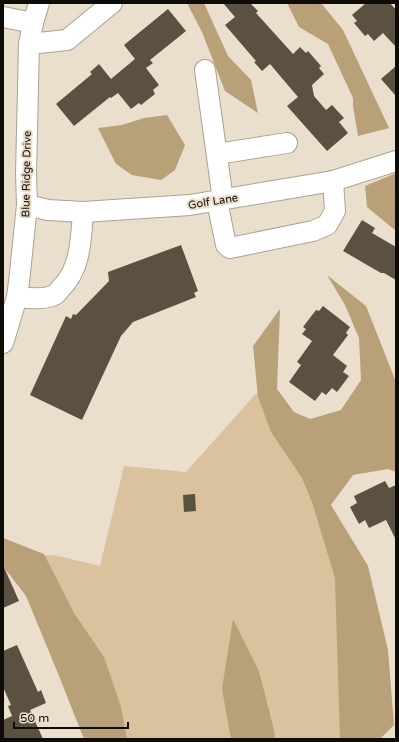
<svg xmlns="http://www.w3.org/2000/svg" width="399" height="742" font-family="'Varela Round',sans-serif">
  <rect width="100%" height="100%" fill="#eadecc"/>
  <path fill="#d9c29d" d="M263,386l92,197 3,156h-264l-71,-182 31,-2 46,11 24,-100 62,6z"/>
  <g fill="#b8a079">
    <path d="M187,3h17l24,53 23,24 7,33 -33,-22 -23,-59z"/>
    <path d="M287,3h34l22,27 46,98 -31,8 -5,-30v-8l-25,-54 -29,-17z"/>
    <path d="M167,115l18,30 -10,25 -14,10 -29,-5 -16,-11 -18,-36 24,-3 22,-7z"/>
    <path d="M396,173v58l-29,-24 -2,-21z"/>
    <path d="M327,275l39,31 30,76v90l-8,-3 -35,6 -22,30 37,61 20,84 6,75 -14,14h-40l-5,-161 -23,-76 -10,-24 -31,-46 -13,-35 -5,-51 27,-37 -3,80 17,23 16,7 31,-9 20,-30 -2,-42 -14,-33z"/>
    <path d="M3,538l41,16 30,59 30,44 17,50 6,32h-43l-27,-68 -31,-75 -23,-30z"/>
    <path d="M233,619l26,52 15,59 1,9h-44l-9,-50z"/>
  </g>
  <g fill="#5a5141">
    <path d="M223,3h27l8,8 -2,2 37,41 7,-7 6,6 2,-2 13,15 -2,2 5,6 -12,11 2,11 12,14 6,-5 12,13 -5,4 9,11 -21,18 -40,-45 11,-9 -28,-33 -8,7 -8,-9 2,-1 -31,-36 10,-8z"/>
    <path d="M366,3h24l6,7v37l-13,-14 -9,8 -6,-7 -3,2 -11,-13 3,-2 -5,-6z"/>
    <path d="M168,9l18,22 -36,29 3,3 -7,5 13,17 -6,5 2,4 -14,11 -2,-2 -8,6 -13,-16 -7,5 -1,-1 -36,29 -18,-22 36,-30 -2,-2 9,-8 12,15 24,-20 -11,-14z"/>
    <path d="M396,66v30l-15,-17z"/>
    <path d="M362,220l13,8 -3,5 24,14v33l-12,-7h-3l-38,-22z"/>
    <path d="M181,245l17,46 -4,2 2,4 -63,25 -12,14 -39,84 -52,-25 36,-79 5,3 2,-5 3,1 33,-34 -1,-9z"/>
    <path d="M323,306l27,21 -4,6 2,2 -15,20 14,11 -4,6 6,4 -12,16 -5,-4 -6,7 -4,-3 -7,9 -26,-19 12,-17 -4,-3 15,-21 -10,-7 4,-5 -3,-2 13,-17 3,1z"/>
    <path d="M385,481l4,7 7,-3v55l-10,-20 -17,8 -4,-8 -6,4 -9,-17 7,-4 -3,-7z"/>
    <path d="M195,494l1,17 -12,1 -1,-17z"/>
    <path d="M3,565l16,36 -16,7z"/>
    <path d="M17,645l21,47 3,-2 5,13 -16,7 13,29h-40v-19l9,-4 -4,-10 3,-1 -8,-18v-36z"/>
  </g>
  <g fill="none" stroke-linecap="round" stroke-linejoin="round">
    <g stroke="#ada291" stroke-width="22">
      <g id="minor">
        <path d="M3,17l30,6"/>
        <path d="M29,44l38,-4 45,-37"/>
        <path d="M205,70l18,130"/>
        <path d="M217,154l70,-11"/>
        <path d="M217,201l9,44 4,3 83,-17 14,-6 8,-14 -2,-30"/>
        <path d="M27,205l21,5 35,2 107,-7 143,-24 63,-20"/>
        <path d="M17,297c11,1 28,3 37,-2 3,-1 5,-5 7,-7 20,-19 20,-50 22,-76"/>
        <path d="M3,343l14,-46 2,-15 8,-77 -1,-31 3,-130 4,-21 6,-20"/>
      </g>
    </g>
    <use href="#minor" stroke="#fff" stroke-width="20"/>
  </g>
  <g text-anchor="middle" stroke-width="4" stroke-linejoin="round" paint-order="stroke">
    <g font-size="11" fill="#0f0b06" stroke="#eadecc">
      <text transform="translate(26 174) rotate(-89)" y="4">Blue Ridge Drive</text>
      <text transform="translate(213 201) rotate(-9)" y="4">Golf Lane</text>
    </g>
  </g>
  <rect width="399" height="742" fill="none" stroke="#0f0b06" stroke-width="8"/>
  <path d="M14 722v6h114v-6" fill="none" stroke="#0f0b06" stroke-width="2"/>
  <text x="20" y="722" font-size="12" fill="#0f0b06" stroke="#eadecc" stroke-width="3" paint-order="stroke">50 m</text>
</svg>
